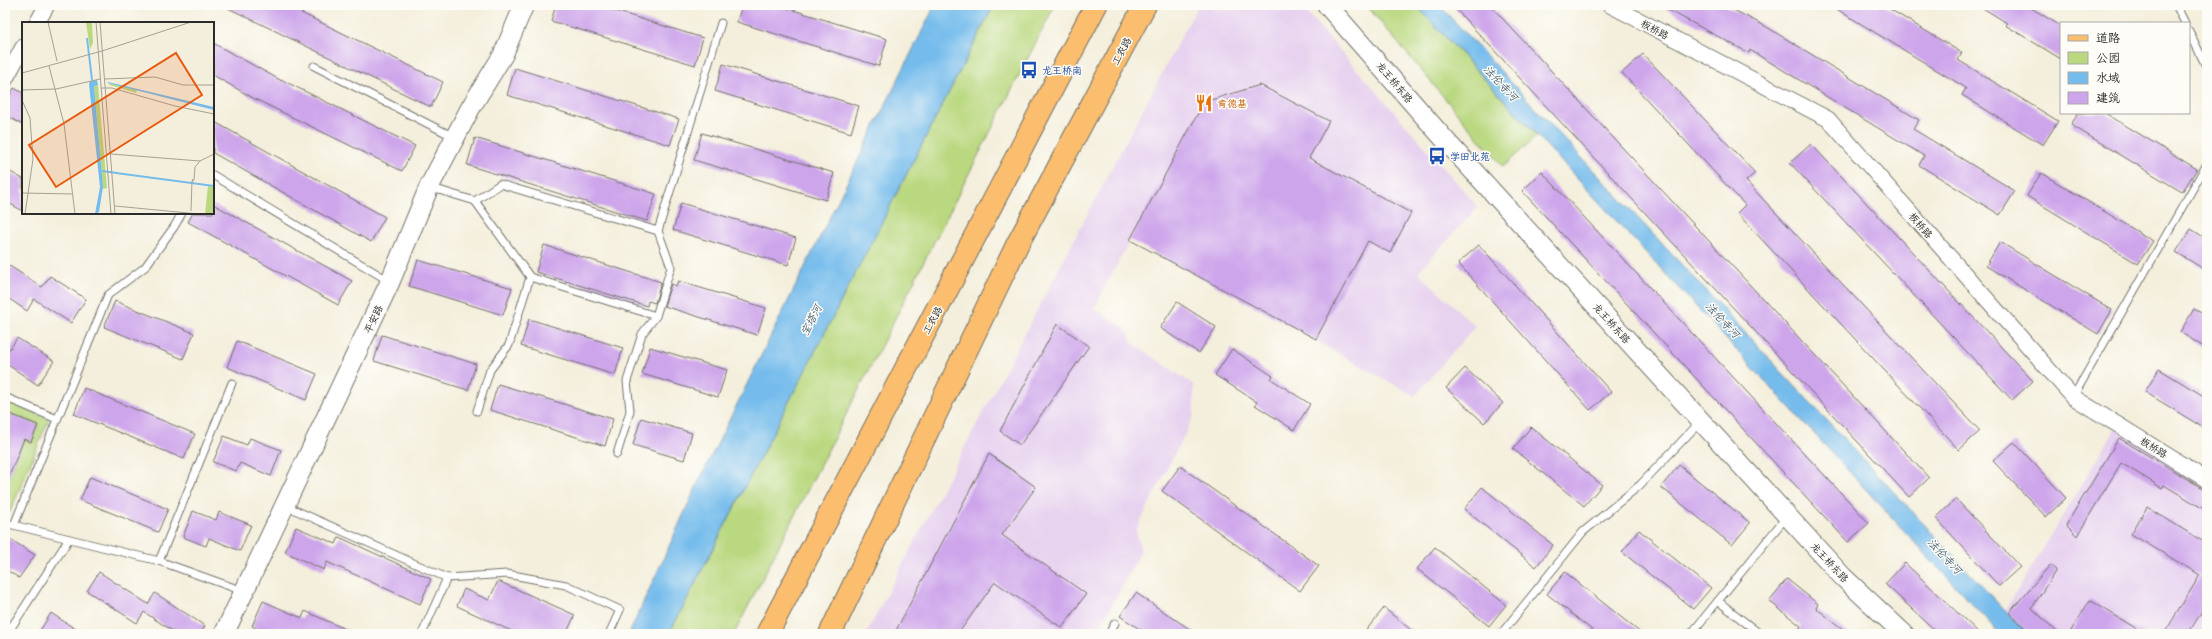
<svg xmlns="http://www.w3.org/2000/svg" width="2212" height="639" font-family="'Balsamiq Sans','LXGW WenKai TC',sans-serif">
  <rect width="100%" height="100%" fill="#fdfcf7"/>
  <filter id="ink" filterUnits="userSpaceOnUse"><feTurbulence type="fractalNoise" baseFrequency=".025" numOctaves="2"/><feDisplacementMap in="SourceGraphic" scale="8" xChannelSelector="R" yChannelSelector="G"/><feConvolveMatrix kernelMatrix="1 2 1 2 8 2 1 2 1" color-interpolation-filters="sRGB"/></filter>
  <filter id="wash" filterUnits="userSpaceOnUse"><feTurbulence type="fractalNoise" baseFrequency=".012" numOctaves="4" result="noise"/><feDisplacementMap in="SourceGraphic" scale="16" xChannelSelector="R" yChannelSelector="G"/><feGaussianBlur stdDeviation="0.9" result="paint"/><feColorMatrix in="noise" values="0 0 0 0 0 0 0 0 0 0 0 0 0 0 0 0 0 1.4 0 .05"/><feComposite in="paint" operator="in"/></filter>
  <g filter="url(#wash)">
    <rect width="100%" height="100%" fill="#f4efdc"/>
    <g fill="#e7d2ef">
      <path d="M1198,5h102l178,202 -60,65 57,54 -60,70 -153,-85 14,-27 -79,-43 -14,27 -53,-28 -36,68 33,22 5,13 62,42v31l-58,114 5,21 -45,83h-230z"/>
      <path d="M2116,428l91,54v146l-4,6h-174l-24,-23z"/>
    </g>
    <g fill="#b9d87f" stroke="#728255">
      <path d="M994,5h61l-321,629h-65z"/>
      <path d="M1366,5h50l121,131 -34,31z"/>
      <path d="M8,402l41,17 -39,93 -5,-1v-31h2l17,-41 7,3 7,-17 -33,-13v-9z"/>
    </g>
    <g fill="#74bcec" stroke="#50748c">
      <path d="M935,5h59l-325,629h-40l69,-151z"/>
      <path d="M1416,5h23l566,606 24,23h-29z"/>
    </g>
    <g id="blocks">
      <g fill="#cda5eb">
        <path d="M222,5h63l158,77 -12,25z"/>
        <path d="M556,5h40l107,33 -8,27 -144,-44z"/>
        <path d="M742,5h35l110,34 -8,27 -142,-44z"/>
        <path d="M1452,5h38l439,473 -20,19z"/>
        <path d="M1659,5h65l41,21 154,94 -6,9 102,62 -15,24 -81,-50 5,-9 -174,-106 -1,3z"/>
        <path d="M1830,5h53l79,48 -4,7 100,61 -15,24 -81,-50 4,-7z"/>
        <path d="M1978,5h48l35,21v33l-56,-34 2,-2z"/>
        <path d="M213,43l69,38v-1l133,66 -13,25 -149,-73 -40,-23z"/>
        <path d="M1643,54l112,119 -9,8 234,250 -21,19 -222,-237 8,-8 -123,-132z"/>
        <path d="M723,64l136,42 -8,27 -136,-42z"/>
        <path d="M515,68l164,51 -9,26 -163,-50z"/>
        <path d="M1260,85l69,36 -20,37 102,55 -21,40 -22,-12 -52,98 -186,-99 74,-138z"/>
        <path d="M14,88l9,5v32l-18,-10v-11z"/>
        <path d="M2078,113h27l92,56 -15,23 -111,-67z"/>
        <path d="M213,121l172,96 -14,25 -158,-89z"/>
        <path d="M702,133l132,40 -8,27 -132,-40z"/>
        <path d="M475,138l181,56 -9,27 -180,-56z"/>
        <path d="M1811,144l222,237 -21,19 -222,-237z"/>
        <path d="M5,169l18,10v32l-18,-10z"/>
        <path d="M1542,172l327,351 -21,19 -326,-351z"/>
        <path d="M2041,173l112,68 -15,23 -111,-68z"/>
        <path d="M681,203l115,35 -8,27 -115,-35z"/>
        <path d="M213,204l139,77 -14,24 -150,-83 5,-9h20z"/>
        <path d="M2191,229l16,10v32l-31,-19z"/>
        <path d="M2000,242l112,68 -14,24 -112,-68z"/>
        <path d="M544,245l117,37 -6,21 -7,-2 -1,5 -111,-34z"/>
        <path d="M1479,245l132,147 -21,18 -132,-147z"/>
        <path d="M418,260l94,28 -9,27 -94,-29z"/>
        <path d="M5,263l37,24 8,-11 36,23 -15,24 -37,-24 -7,12 -22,-15z"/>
        <path d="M678,281l88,27 -9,27 -93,-29 7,-22 5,2z"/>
        <path d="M115,301l79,32 -11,26 -79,-32z"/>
        <path d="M1177,302l39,25 -17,26 -39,-25z"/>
        <path d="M2194,309l13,7v33l-27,-17z"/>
        <path d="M529,319l94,29 -8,27 -94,-29z"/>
        <path d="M1057,324l32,22 -69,99 -20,-14z"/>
        <path d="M382,335l94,29 -8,26 -94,-29z"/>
        <path d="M17,338l37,23 -16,24 -33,-22v-17l5,3z"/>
        <path d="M237,341l80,33 -11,26 -79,-33z"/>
        <path d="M650,347l77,23 -9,27 -76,-23z"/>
        <path d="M1232,349l41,27 -2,3 39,25 -16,26 -39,-25 2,-3 -42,-27z"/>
        <path d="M1465,368l38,35 -19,20 -38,-35z"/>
        <path d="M2159,369l48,29v32l-62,-38z"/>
        <path d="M498,384l115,35 -8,27 -115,-36z"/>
        <path d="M84,388l111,46 -11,25 -110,-45z"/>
        <path d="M5,412l33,13 -7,17 -7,-3 -18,45z"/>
        <path d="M641,418l51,15 -8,27 -51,-15z"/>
        <path d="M1531,427l71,58 -18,21 -71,-57z"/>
        <path d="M224,436l23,9 3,-7 31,12 -10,26 -31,-13 -4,8 -23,-9z"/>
        <path d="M2119,438l88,53v20l-43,-26 -2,3 -41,-25 -44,73 -11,-11z"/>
        <path d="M2014,442l52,56 -20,19 -53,-56z"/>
        <path d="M989,454l47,33 -34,48 84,59 -24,34 -67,-46 -37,52h-64z"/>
        <path d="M1679,465l71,58 -18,22 -71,-58z"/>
        <path d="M1180,466l139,100 -19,25 -138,-100z"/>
        <path d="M90,477l78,32 -10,23 -78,-32z"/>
        <path d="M1482,487l71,58 -17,22 -72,-58z"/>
        <path d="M1956,499l64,68 -21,19 -63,-68z"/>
        <path d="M2147,507l60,37v59l-19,31h-24l36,-59 -69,-41z"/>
        <path d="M193,511l23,9 3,-8 32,13 -11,26 -31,-13 -3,8 -23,-9z"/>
        <path d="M296,527l40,17 3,-7 92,42 -11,25 -93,-42 -3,8 -39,-18z"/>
        <path d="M1639,530l72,58 -18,21 -71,-57z"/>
        <path d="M5,536l30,19 -16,23 -14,-9z"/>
        <path d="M1435,547l71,58 -17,21 -72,-57z"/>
        <path d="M1905,563l75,71h-41l-54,-50z"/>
        <path d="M2050,565l6,5 -24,38 27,26h-28l-22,-21z"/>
        <path d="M99,572l49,32 7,-11 50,33 -5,8h-23l-33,-22 -7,11 -50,-32z"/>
        <path d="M1565,572l77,62h-45l-50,-40z"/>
        <path d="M1787,579l31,25 -2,4 33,26h-54l6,-8 -32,-25z"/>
        <path d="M498,581l77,34 -9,19h-48l-61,-28 7,-17 25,11z"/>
        <path d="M1136,593l61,41h-50l-27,-18z"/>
        <path d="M2090,600l55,34h-76z"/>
        <path d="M263,601l39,17 3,-7 51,23h-88l-16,-8z"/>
        <path d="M1384,608l32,26h-53z"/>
        <path d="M51,613l32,21h-45z"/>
      </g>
    </g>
  </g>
  <g filter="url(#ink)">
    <use href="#blocks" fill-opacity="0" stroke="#717069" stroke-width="1"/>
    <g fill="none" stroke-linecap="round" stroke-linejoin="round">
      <g stroke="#717069" stroke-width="9">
        <g id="service">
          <path d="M2176,5l9,18"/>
          <path d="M2189,31l18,37"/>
          <path d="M314,66l140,71"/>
          <path d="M213,175l176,106"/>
          <path d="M429,187l46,14 55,76 -21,68 -19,25 -13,41"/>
          <path d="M475,201l25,-17 158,47"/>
          <path d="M530,277l126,39"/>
          <path d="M2073,397l134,-233"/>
          <path d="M5,399l2,-1 50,21"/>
          <path d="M617,454l13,-43 -3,-30 15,-47 14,-18 15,-49 -13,-36 63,-208"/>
          <path d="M286,506l161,72 60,-4 59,11 54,25 -11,24"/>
          <path d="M5,523l154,38 84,30"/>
          <path d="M14,525l94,-230 37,-28 29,-40 8,-14"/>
          <path d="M159,561l73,-178"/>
          <path d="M1718,601l42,33"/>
          <path d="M7,634l62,-95"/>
          <path d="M422,634l25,-56"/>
          <path d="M1109,634l6,-11"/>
          <path d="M1501,634l82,-102 57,-47 61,-64"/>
          <path d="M1691,634l96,-118"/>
        </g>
      </g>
      <g stroke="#717069" stroke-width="17">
        <g id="minor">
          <path d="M1610,5l218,114 245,278 134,83"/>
          <path d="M37,23l10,-18"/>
          <path d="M5,80l18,-33"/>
        </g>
      </g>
      <g stroke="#717069" stroke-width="21">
        <g id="tertiary">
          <path d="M1327,5l118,135 398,437 61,57"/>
          <path d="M224,634l166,-352 39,-95 42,-80 32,-52 21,-50"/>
        </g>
      </g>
      <g stroke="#717069" stroke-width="24">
        <g id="primary">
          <path d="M767,634l329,-629"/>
          <path d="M830,634l187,-389 128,-240"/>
        </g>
      </g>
      <use href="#service" stroke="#fff" stroke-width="7"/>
      <use href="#minor" stroke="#fff" stroke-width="15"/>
      <use href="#tertiary" stroke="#fff" stroke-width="19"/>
      <use href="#primary" stroke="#fbbd6e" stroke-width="22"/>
    </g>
  </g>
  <defs>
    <g id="bus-bare" transform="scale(1.38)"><path d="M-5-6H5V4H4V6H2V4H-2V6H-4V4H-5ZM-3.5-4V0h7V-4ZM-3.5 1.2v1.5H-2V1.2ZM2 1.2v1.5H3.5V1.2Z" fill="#1a4fb4" stroke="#fdfcf7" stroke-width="2.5" paint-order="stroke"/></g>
    <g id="restaurant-bare" transform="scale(1.38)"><path d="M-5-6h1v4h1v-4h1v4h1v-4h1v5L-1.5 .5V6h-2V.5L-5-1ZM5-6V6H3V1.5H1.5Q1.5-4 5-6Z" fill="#e8710a" stroke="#fdfcf7" stroke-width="2.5" paint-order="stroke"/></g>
  </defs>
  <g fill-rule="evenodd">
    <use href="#bus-bare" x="1029" y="70"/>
    <use href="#restaurant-bare" x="1204" y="103"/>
    <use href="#bus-bare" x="1437" y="156"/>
  </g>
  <g text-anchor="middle" stroke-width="3" stroke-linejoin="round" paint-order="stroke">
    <g font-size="10" fill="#2b2b2b" stroke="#fdfcf7">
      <text transform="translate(1655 29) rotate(28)" y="4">板桥路</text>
      <text transform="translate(1121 51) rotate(-62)" y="4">工农路</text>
      <text transform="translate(1395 82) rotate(50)" y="4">龙王桥东路</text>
      <text transform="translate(1921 225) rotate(49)" y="4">板桥路</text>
      <text transform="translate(373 319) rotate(-65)" y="4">平安路</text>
      <text transform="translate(932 320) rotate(-62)" y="4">工农路</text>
      <text transform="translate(1612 323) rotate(48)" y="4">龙王桥东路</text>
      <text transform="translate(2154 447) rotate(32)" y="4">板桥路</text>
      <text transform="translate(1830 562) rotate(47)" y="4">龙王桥东路</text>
    </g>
    <g font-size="10" fill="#164399" stroke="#fdfcf7" text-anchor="start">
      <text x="1042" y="74">龙王桥南</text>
      <text x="1450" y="160">学田北苑</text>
    </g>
    <g font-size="10" fill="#c56008" stroke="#fdfcf7" text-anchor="start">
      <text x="1217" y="107">肯德基</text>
    </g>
    <g font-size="11" font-style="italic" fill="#455e6f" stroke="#fdfcf7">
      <text transform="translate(1501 83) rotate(47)" y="4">法伦寺河</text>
      <text transform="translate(811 320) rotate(-63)" y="4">宝塔河</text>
      <text transform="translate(1723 320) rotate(47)" y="4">法伦寺河</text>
      <text transform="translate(1945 556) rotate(47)" y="4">法伦寺河</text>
    </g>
  </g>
  <g transform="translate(22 22)">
    <rect width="192" height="192" fill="#f4efdc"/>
    <path d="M64,0h6l1,21 -3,6zM86,61l29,7 -1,3 -26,-8zM76,63l9,103 -4,1 -9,-103zM186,164l6,1v27h-9z" fill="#b9d87f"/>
    <path d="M75,58l1,5 -4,1 9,101 -4,25 -4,2 5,-27 -11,-103 1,-3zM86,60l106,25v3l-106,-27zM94,150l98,13v2l-98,-13z" fill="#74bcec"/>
    <path fill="none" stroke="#74bcec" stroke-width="2" d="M65,16l5,42M80,149l15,2"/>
    <path fill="none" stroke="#a4a195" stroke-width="1" d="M26,0l9,39M74,0l15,192M78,0l15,192M27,44l15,58 11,90M0,51l80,-22 89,-29M83,57l50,-2 28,8h31M79,66h11l63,18 39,8M0,68l34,-1 44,-10M0,78l8,18 3,41 -8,55M89,132l89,7 14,-7M172,158l1,-13 5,-6M0,171l51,1M93,184l84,8M169,189l1,-30 1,-2v3"/>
    <path fill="#e8590c" fill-opacity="0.15" stroke="#e8590c" stroke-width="2" d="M154,31l26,42 -146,92 -27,-42z"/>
    <rect width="192" height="192" fill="none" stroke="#2b2b2b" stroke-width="2"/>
  </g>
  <rect width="2212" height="639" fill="none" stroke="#fdfcf7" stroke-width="20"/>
  <rect x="2060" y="22" width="130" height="92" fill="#fdfcf7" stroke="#a9a8a5"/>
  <rect x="2068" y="35" width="20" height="6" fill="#fbbd6e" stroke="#a9a8a5"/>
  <text x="2096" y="42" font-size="12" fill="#2b2b2b">道路</text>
  <rect x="2068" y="52" width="20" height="12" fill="#b9d87f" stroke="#a9a8a5"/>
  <text x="2096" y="62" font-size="12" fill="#2b2b2b">公园</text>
  <rect x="2068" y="72" width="20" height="12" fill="#74bcec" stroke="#a9a8a5"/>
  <text x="2096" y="82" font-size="12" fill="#2b2b2b">水域</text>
  <rect x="2068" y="92" width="20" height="12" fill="#cda5eb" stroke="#a9a8a5"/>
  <text x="2096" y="102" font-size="12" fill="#2b2b2b">建筑</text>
</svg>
